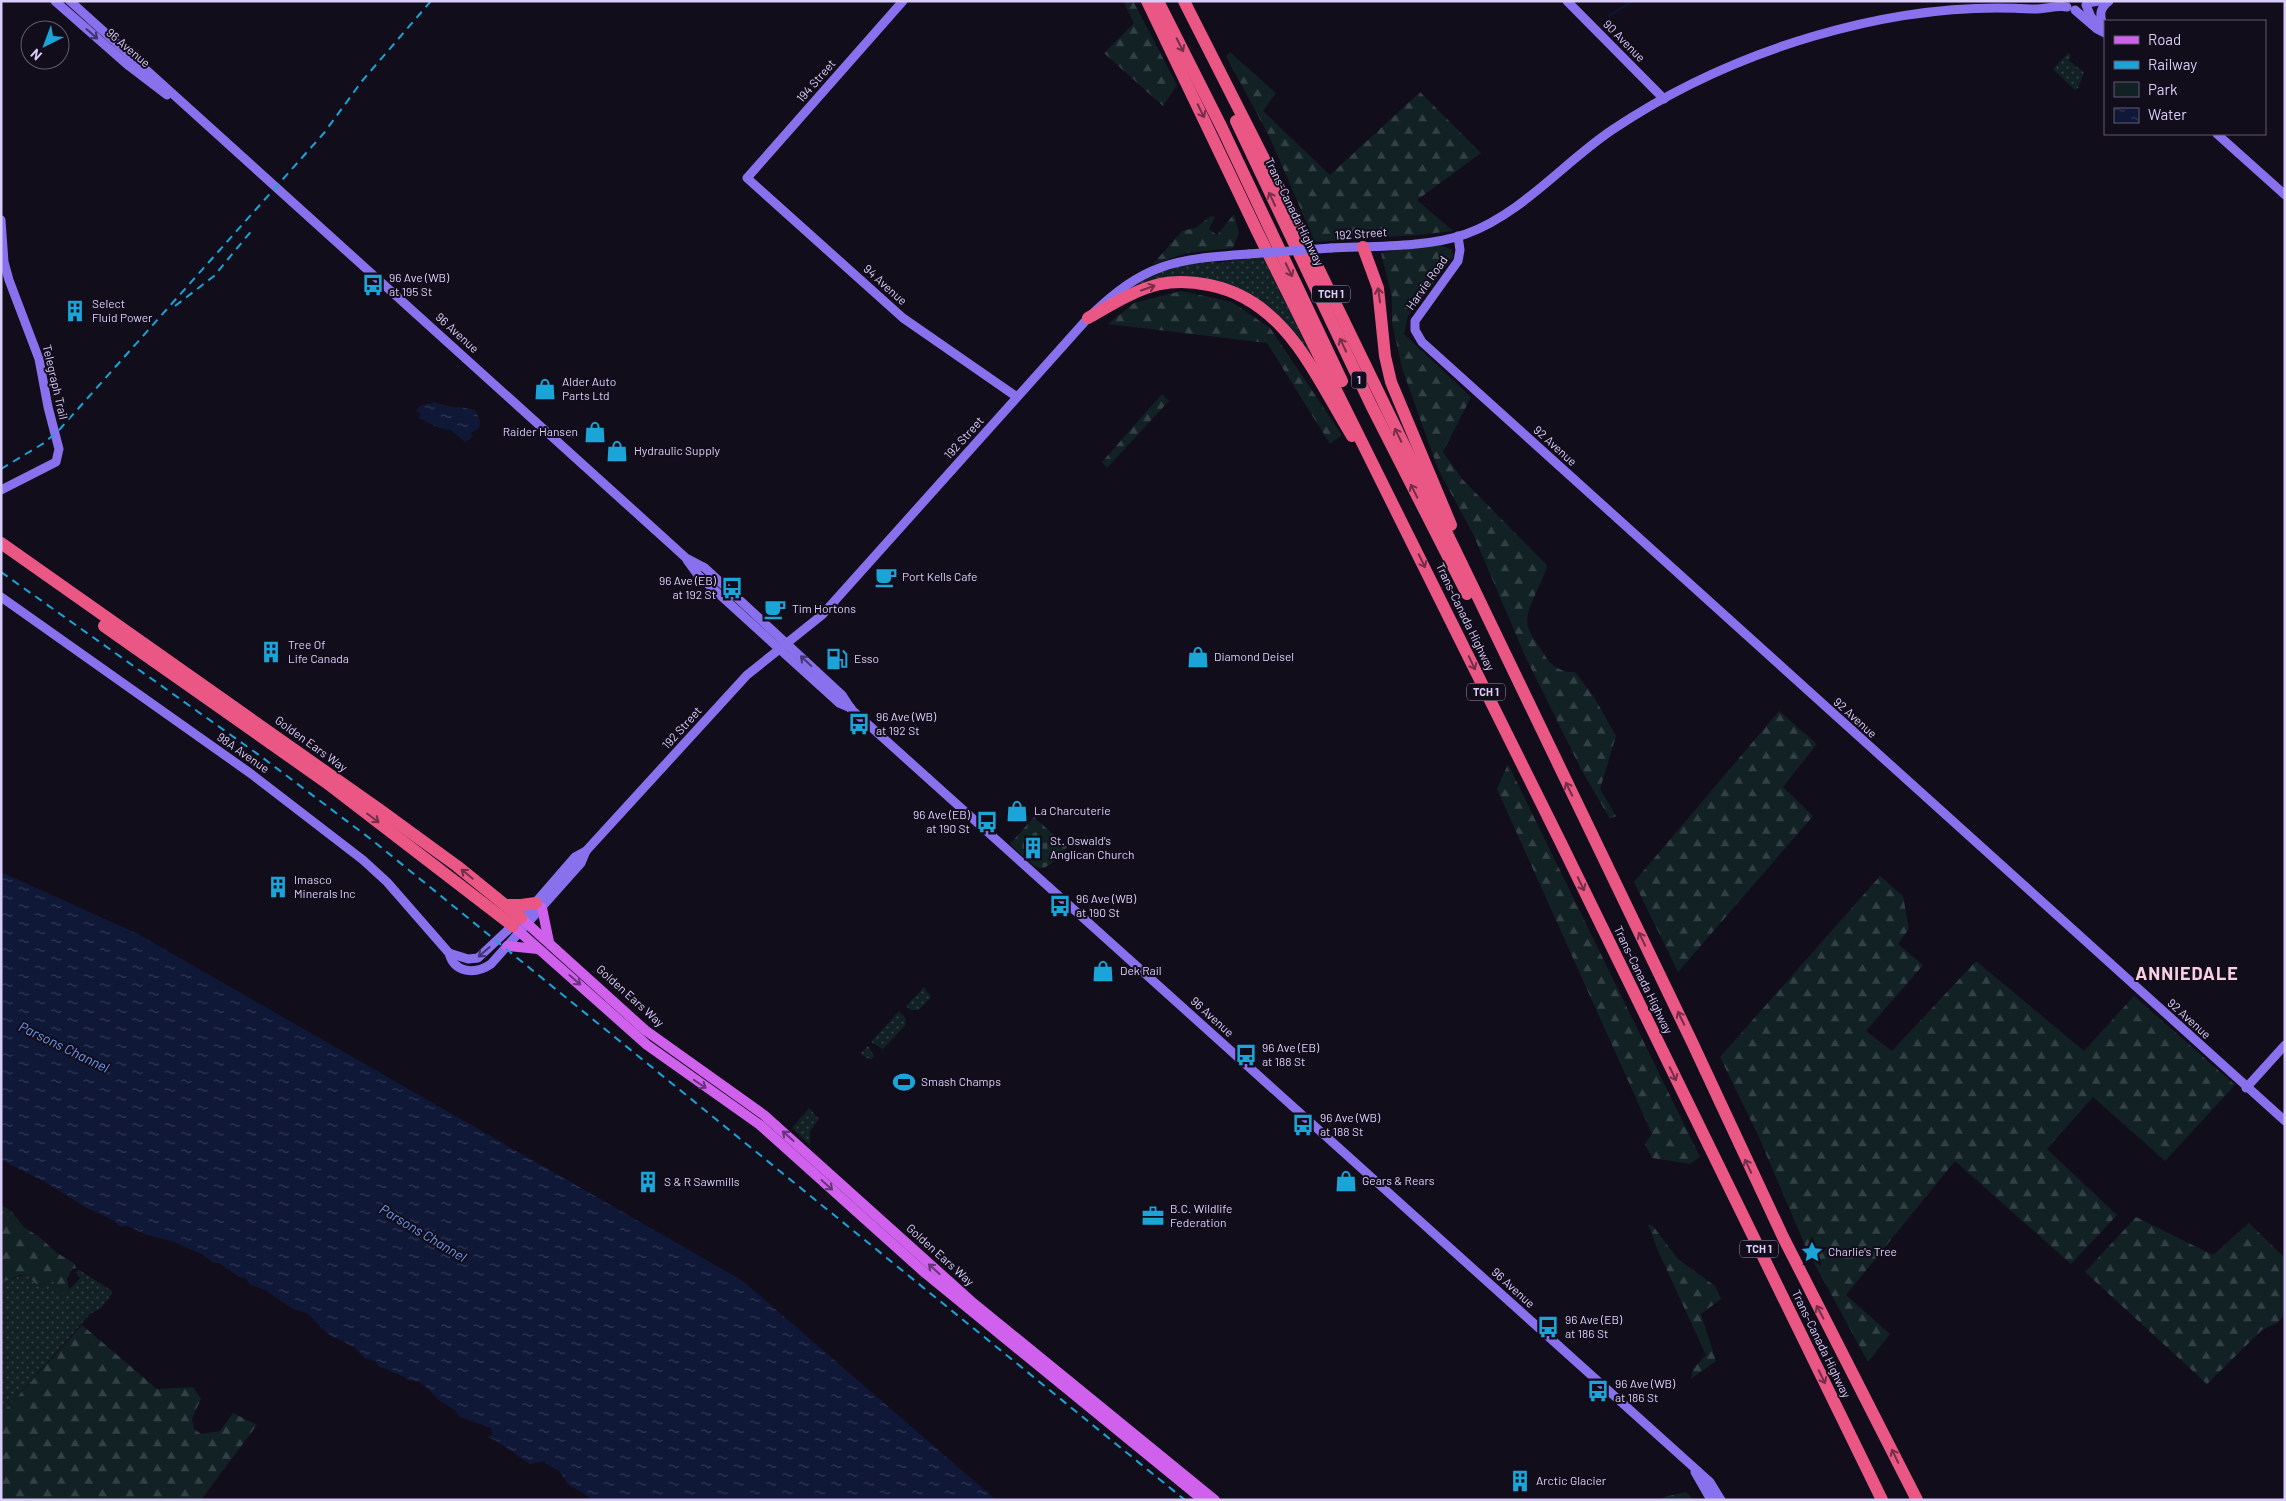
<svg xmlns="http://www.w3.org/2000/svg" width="2286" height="1501" font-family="Barlow,sans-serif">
  <defs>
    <pattern id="green-dots" width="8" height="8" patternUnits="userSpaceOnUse" patternTransform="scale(1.25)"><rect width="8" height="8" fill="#112124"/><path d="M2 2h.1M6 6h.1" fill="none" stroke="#334045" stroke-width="1.8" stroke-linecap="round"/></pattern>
    <pattern id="forest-firs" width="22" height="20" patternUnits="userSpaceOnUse" patternTransform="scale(1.25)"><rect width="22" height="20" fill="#112124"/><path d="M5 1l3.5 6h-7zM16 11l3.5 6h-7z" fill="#334045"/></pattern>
    <pattern id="cemetery-stones" width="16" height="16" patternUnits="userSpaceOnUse" patternTransform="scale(1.25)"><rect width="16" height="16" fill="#112124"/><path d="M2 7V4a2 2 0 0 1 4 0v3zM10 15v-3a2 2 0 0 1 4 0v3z" fill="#334045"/></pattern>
    <pattern id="water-ripples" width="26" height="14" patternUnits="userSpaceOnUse" patternTransform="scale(1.25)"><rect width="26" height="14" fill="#101837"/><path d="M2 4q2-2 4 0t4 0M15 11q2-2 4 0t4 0" fill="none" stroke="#323855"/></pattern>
  </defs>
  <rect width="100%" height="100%" fill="#120d1b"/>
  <g fill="url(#green-dots)">
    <path d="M2068,53l3,2 -2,6 15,11 -6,16 -3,2 -22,-21z"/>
    <path d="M1263,257l59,120 -21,-31 -77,-62 -88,6 -3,-4 31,-17 40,-9 17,3 24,-5z"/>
    <path d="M924,987l7,10 -12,13h-8l-5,-4z"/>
    <path d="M899,1011l7,8 -1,7 -22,23 -12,-7z"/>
    <path d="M868,1046l6,10 -3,4 -11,-6z"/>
    <path d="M809,1108l10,11 -9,12v14l-18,-17z"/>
    <path d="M1,1205l10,6 13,16 -23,-14z"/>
    <path d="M79,1270l32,20 1,4 -11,14 -11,6 -89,101v-136c7,4 17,-4 26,-4l11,11 11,-5 7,1v11c11,-1 18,-7 24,-15l-5,-6z"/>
  </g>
  <g fill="url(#forest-firs)">
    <path d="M1123,1h10l44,84 -14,21 -59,-53 30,-30z"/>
    <path d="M1230,52l46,41 -13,18 67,64 90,-83 61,61 -64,47 36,31 -36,4 -102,7 -46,-106 -43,-80z"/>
    <path d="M1234,214l5,19 -6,15 -46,5 -34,11 29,-33 13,-3 16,-12 4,1 -6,12 8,6z"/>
    <path d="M1438,244l14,6 1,7 -45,59 -4,18 67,63 -28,55 20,28 84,85c-3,17 -24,46 -19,62 3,9 11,19 16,27 6,11 17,19 31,18l19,25 22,39 -16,53 16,27 -6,3 -29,-50 -55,-111 -53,-124 -35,-65 -36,-101 -10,-45v-26l-11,-44z"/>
    <path d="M1181,291l51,11 38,26 72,107 -12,9 -63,-101 -159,-19 26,-21z"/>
    <path d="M1162,394l7,7 -62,67 -5,-6z"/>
    <path d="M1779,711l38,33 -34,43 30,29 -135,156 -44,-90z"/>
    <path d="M1508,764l192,393 -10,7 -38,-6 -7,-14 7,-10 -155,-345z"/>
    <path d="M1880,876l23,20 6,33 -11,15 25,21 -57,66 26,20 84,-90 108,90 50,-55 101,89 -70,76 -72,-64 -46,52 70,66 -46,49 -116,-103 -109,134 44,39 -22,28 -61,-112 -49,-115 -38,-78z"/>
    <path d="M1,1213l37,23 19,17 17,10 2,5 -4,1 -5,10 2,9 -9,8 -4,-3 -1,-11 -6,-1 -11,5 -11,-11h-9l-9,5 -7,1z"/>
    <path d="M2136,1217l77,38 36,-32 36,35v57l-8,8 -15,7 -55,54 -122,-112z"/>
    <path d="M1648,1224l5,2 25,33 37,27 6,13 -20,15 15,47 -25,18 2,-10 13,-14 -48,-104z"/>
    <path d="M82,1325l75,64 36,-2 8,12 -9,19 2,11 7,5 19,-3 13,-18 24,12 -56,75h-200v-85z"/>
    <path d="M1686,1492l8,8h-33l3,-3z"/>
  </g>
  <path fill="url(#cemetery-stones)" d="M1034,817l33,30c-28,33 -28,23 -57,-3z"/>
  <g fill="url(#water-ripples)">
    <path d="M435,402c6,2 11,4 17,5 13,2 25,-3 28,16l-1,5 -8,5 2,4 -8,5 -14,-12 -12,-2 -20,-10 2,-4 -5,-3 4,-5z"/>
    <path d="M1,872l137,62 605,347 253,219h-402l-26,-16 -9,-13 -14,-8v-2l-15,3 -35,-24 -8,-3 5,-2 -1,-7 -31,-11 -5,-7 -15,-9 -16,-16 -7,-4 -10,-1 -2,-3 -27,-11 -1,-4 -12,-4 -11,-11 -26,-13 -21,-21 -14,-4 -28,-19 -14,-5 -6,-7 -6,-1 -20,-14h-5l-14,-10 -11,-4 -14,-7 -28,-7 -19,-9 -7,1 -10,-8 -24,-11 -42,-26 -44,-22z"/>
  </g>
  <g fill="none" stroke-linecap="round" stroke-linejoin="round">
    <g stroke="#101837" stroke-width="2">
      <path d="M1609,16l23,-15"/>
      <path d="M2099,35l6,5"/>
    </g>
    <g stroke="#8970ed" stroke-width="9">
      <path d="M55,1l74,65 38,29"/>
      <path d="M70,1l604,546 12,11 19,10 137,127 9,14 859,773 11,18"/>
      <path d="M903,1l-156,177 156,140 114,79"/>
      <path d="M1567,1l97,98"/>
      <path d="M2087,3l12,-2"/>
      <path d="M2086,5l5,12 6,6"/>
      <path d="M2075,10l22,19 8,4"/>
      <path d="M2104,29c-4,-12 -6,-20 5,-28"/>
      <path d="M2217,134l68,61"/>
      <path d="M1,220l3,42 5,18 30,79 9,48 11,42 -3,13 -55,28"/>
      <path d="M1458,236l2,14 -2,11 -43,60v9l7,12 863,779"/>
      <path d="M1331,248c42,-2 95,0 135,-14 57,-21 97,-71 146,-104 117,-79 278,-130 419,-121 13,1 24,-4 36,-2"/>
      <path d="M687,560l11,15 141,128 12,5"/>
      <path d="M1,597l249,176 113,87 24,22 62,71c5,20 26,22 42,11l90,-101 5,-12"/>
      <path d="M449,953l19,6 10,-1 51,-48 46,-53 11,-6 161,-176 75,-60 266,-297c56,-55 86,-59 161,-64"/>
      <path d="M2246,1088l39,-43"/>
      <path d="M1695,1472l16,28"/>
    </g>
    <g stroke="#d061ec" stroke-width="10">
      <path d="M542,908l7,34"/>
      <path d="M521,918l124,112 119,85 207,186 244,199"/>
      <path d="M513,926l134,119 113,80 165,148 278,227"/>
      <path d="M507,946l31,3"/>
    </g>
    <g stroke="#ea5784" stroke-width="12">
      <path d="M1147,1l110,230 303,610 322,659"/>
      <path d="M1158,1l64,127 120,253"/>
      <path d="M1184,1l107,211 183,377 218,453 91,195 134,263"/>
      <path d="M1236,121l135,284 96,189"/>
      <path d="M1363,247l15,41 7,68 6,26 60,143"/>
      <path d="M1088,318c23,-13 46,-28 72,-34 15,-3 34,-2 49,1 77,15 106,91 143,151"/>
      <path d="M1,543l379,267 77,56 64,52"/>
      <path d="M104,626l223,157 186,143"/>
      <path d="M505,905h16l15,-2"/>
    </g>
    <g stroke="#1aa4d8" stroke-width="2" stroke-dasharray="8 6" stroke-linecap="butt">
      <path d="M175,306l39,-30 39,-47"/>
      <path d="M1,469l43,-26 16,-14 223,-250 41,-46 38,-52 69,-80"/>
      <path d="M1,572l258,183 113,85 813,660"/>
    </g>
    <path stroke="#8970ed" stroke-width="9" d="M1249,254l82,-6"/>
  </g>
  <defs><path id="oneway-shaft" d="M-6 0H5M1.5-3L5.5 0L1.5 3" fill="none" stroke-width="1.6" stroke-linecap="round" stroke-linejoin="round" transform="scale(1.25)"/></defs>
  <g stroke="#42356f">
    <use href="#oneway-shaft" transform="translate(92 34) rotate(41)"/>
    <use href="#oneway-shaft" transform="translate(806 661) rotate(-137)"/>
    <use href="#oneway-shaft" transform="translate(484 952) rotate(139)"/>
  </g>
  <g stroke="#732e4a">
    <use href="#oneway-shaft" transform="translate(1180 45) rotate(63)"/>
    <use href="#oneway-shaft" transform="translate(1201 111) rotate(64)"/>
    <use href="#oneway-shaft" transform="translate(1272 199) rotate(-115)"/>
    <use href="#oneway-shaft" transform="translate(1289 270) rotate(64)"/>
    <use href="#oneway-shaft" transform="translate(1148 288) rotate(-19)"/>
    <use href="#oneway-shaft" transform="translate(1379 295) rotate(-98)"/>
    <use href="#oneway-shaft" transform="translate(1343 345) rotate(-115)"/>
    <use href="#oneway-shaft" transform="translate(1398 435) rotate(-116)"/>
    <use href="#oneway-shaft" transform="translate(1414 491) rotate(-117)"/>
    <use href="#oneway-shaft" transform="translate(1422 561) rotate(64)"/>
    <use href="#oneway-shaft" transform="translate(1472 663) rotate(64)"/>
    <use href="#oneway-shaft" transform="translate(1569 789) rotate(-116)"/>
    <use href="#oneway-shaft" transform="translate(373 818) rotate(37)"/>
    <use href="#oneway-shaft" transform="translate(467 874) rotate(-141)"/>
    <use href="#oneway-shaft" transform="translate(1581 884) rotate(64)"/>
    <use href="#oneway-shaft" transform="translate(1642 939) rotate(-116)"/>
    <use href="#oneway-shaft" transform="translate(1681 1018) rotate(-116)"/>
    <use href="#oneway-shaft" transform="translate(1673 1074) rotate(64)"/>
    <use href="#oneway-shaft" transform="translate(1748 1166) rotate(-115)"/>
    <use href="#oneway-shaft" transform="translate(1820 1312) rotate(-118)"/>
    <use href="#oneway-shaft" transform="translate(1822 1377) rotate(64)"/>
    <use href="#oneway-shaft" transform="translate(1895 1456) rotate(-116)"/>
  </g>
  <g stroke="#673379">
    <use href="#oneway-shaft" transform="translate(575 980) rotate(41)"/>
    <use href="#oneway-shaft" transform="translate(700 1084) rotate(34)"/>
    <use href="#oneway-shaft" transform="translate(788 1136) rotate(-138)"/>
    <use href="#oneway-shaft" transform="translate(827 1185) rotate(42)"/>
    <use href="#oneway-shaft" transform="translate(934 1269) rotate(-138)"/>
  </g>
  <defs>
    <g id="bus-bare" transform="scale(1.725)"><path d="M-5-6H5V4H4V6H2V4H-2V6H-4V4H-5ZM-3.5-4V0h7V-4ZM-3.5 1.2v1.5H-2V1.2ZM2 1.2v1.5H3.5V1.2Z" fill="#1aa4d8" stroke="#120d1b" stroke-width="2.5" paint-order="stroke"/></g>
    <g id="building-bare" transform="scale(1.725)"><path d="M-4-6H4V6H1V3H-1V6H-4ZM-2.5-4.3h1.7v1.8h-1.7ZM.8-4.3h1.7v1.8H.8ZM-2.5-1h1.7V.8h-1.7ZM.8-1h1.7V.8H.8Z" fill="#1aa4d8" stroke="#120d1b" stroke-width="2.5" paint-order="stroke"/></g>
    <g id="shop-bare" transform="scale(1.725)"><path d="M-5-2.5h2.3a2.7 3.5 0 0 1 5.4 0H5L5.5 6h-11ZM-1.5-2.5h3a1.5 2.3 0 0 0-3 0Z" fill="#1aa4d8" stroke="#120d1b" stroke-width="2.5" paint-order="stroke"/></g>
    <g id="cafe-bare" transform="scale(1.725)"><path d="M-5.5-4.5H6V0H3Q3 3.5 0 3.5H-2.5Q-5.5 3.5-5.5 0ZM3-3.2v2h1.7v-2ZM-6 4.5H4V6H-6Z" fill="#1aa4d8" stroke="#120d1b" stroke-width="2.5" paint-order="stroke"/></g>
    <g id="fuel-bare" transform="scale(1.725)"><path d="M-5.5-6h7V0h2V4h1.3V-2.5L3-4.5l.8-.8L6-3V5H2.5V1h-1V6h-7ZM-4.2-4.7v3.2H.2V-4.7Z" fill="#1aa4d8" stroke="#120d1b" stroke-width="2.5" paint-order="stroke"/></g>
    <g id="stadium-bare" transform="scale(1.725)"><path d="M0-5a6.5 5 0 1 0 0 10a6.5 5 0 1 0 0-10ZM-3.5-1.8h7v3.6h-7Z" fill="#1aa4d8" stroke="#120d1b" stroke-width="2.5" paint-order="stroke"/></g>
    <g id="office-bare" transform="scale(1.725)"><path d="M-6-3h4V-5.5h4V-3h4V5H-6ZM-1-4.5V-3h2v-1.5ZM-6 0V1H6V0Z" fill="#1aa4d8" stroke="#120d1b" stroke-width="2.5" paint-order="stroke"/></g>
    <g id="sight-bare" transform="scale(1.725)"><path d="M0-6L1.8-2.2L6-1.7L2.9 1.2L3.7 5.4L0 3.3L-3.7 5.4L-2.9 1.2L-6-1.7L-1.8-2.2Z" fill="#1aa4d8" stroke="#120d1b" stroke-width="2.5" paint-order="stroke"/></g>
  </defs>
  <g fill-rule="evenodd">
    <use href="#bus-bare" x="373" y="285"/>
    <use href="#building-bare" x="75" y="311"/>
    <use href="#shop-bare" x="545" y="389"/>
    <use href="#shop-bare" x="595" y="432"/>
    <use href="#shop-bare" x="617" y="451"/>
    <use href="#cafe-bare" x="886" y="577"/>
    <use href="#bus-bare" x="732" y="588"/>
    <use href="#cafe-bare" x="775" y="609"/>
    <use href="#building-bare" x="271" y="652"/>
    <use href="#shop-bare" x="1198" y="657"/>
    <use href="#fuel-bare" x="837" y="659"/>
    <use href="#bus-bare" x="859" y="724"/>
    <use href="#shop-bare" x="1017" y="811"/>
    <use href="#bus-bare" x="987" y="822"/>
    <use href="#building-bare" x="1033" y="848"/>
    <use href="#building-bare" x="278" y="887"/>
    <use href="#bus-bare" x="1060" y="906"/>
    <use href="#shop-bare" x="1103" y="971"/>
    <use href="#bus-bare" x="1246" y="1055"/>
    <use href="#stadium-bare" x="904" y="1082"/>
    <use href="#bus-bare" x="1303" y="1125"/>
    <use href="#shop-bare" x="1346" y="1181"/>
    <use href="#building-bare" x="648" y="1182"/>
    <use href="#office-bare" x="1153" y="1216"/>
    <use href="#sight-bare" x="1812" y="1252"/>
    <use href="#bus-bare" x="1548" y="1327"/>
    <use href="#bus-bare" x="1598" y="1391"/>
    <use href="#building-bare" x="1520" y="1481"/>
  </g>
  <g text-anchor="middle" stroke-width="4" stroke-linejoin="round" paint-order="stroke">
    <g fill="#120d1b" stroke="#9e93b6" stroke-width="1">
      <rect x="1312" y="285.5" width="38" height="17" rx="4"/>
      <rect x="1351.5" y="371.5" width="15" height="17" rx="4"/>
      <rect x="1467" y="683.5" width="38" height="17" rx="4"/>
      <rect x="1740" y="1240.5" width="38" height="17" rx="4"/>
    </g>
    <g font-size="11" font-weight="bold" fill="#dacdf9">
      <text x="1331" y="298">TCH 1</text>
      <text x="1359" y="384">1</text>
      <text x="1486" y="696">TCH 1</text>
      <text x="1759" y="1253">TCH 1</text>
    </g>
    <g font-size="12" fill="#dacdf9" stroke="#120d1b">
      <text transform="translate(1624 41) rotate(45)" y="4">90 Avenue</text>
      <text transform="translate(128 48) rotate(40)" y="4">96 Avenue</text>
      <text transform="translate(816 81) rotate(-49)" y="4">194 Street</text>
      <text transform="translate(1294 212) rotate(64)" y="4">Trans-Canada Highway</text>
      <text transform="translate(1361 234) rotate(-4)" y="4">192 Street</text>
      <text transform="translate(1427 283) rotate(-55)" y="4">Harvie Road</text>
      <text transform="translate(885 285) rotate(42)" y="4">94 Avenue</text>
      <text transform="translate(457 333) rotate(42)" y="4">96 Avenue</text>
      <text transform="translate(55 382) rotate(77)" y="4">Telegraph Trail</text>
      <text transform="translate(964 438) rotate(-48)" y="4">192 Street</text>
      <text transform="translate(1555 446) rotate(42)" y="4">92 Avenue</text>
      <text transform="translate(1465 617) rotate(64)" y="4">Trans-Canada Highway</text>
      <text transform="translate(1855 718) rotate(42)" y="4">92 Avenue</text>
      <text transform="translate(682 728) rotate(-48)" y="4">192 Street</text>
      <text transform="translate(311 744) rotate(36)" y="4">Golden Ears Way</text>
      <text transform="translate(243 753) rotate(35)" y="4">98A Avenue</text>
      <text transform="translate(1643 980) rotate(64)" y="4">Trans-Canada Highway</text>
      <text transform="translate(630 996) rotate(42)" y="4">Golden Ears Way</text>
      <text transform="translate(1212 1017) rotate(42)" y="4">96 Avenue</text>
      <text transform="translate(2189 1019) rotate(42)" y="4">92 Avenue</text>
      <text transform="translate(940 1255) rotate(42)" y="4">Golden Ears Way</text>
      <text transform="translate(1513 1288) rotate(42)" y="4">96 Avenue</text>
      <text transform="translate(1821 1344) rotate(64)" y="4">Trans-Canada Highway</text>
    </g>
    <g font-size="12" fill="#dacdf9" stroke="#120d1b" text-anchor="start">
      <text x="389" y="282">96 Ave (WB)<tspan x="389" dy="14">at 195 St</tspan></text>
      <text x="92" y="308">Select<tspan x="92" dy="14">Fluid Power</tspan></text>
      <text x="562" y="386">Alder Auto<tspan x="562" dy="14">Parts Ltd</tspan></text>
      <text x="578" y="436" text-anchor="end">Raider Hansen</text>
      <text x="634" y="455">Hydraulic Supply</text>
      <text x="902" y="581">Port Kells Cafe</text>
      <text x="716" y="585" text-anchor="end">96 Ave (EB)<tspan x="716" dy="14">at 192 St</tspan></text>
      <text x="792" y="613">Tim Hortons</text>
      <text x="288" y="649">Tree Of<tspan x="288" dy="14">Life Canada</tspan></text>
      <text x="1214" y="661">Diamond Deisel</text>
      <text x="854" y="663">Esso</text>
      <text x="876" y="721">96 Ave (WB)<tspan x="876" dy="14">at 192 St</tspan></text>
      <text x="1034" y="815">La Charcuterie</text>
      <text x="970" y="819" text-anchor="end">96 Ave (EB)<tspan x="970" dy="14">at 190 St</tspan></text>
      <text x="1050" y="845">St. Oswald's<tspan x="1050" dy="14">Anglican Church</tspan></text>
      <text x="294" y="884">Imasco<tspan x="294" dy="14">Minerals Inc</tspan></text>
      <text x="1076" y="903">96 Ave (WB)<tspan x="1076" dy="14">at 190 St</tspan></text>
      <text x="1120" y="975">Dek Rail</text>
      <text x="1262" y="1052">96 Ave (EB)<tspan x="1262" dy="14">at 188 St</tspan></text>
      <text x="921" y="1086">Smash Champs</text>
      <text x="1320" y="1122">96 Ave (WB)<tspan x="1320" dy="14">at 188 St</tspan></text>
      <text x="1362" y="1185">Gears &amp; Rears</text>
      <text x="664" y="1186">S &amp; R Sawmills</text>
      <text x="1170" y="1213">B.C. Wildlife<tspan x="1170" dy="14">Federation</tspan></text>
      <text x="1828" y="1256">Charlie's Tree</text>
      <text x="1565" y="1324">96 Ave (EB)<tspan x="1565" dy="14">at 186 St</tspan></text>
      <text x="1615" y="1388">96 Ave (WB)<tspan x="1615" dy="14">at 186 St</tspan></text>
      <text x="1536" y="1485">Arctic Glacier</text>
    </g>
    <g font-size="14" font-style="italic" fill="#6898ec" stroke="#120d1b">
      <text transform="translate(64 1047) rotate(26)" y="5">Parsons Channel</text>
      <text transform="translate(423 1233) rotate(31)" y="5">Parsons Channel</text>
    </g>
    <g font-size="18" font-weight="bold" letter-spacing="1" fill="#f9cfe2" stroke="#120d1b">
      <text x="2187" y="980">ANNIEDALE</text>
    </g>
  </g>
  <rect width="2286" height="1501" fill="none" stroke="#dacdf9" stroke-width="5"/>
  <rect x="2104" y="20" width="162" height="115" fill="#120d1b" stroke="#625a74"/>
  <rect x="2114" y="36" width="25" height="8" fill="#d061ec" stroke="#625a74"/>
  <text x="2148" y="45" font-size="15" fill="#dacdf9">Road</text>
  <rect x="2114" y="61" width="25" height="8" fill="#1aa4d8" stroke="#625a74"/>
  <text x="2148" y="70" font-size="15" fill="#dacdf9">Railway</text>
  <rect x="2114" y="82" width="25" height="15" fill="#112124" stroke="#625a74"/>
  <text x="2148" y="95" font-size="15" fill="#dacdf9">Park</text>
  <rect x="2114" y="108" width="25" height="15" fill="url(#water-ripples)" stroke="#625a74"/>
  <text x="2148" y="120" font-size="15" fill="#dacdf9">Water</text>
  <g transform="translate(45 45) rotate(222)"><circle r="24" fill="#120d1b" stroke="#625a74"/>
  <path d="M0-4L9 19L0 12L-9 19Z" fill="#1aa4d8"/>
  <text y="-8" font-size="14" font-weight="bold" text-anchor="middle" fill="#dacdf9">N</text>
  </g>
</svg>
